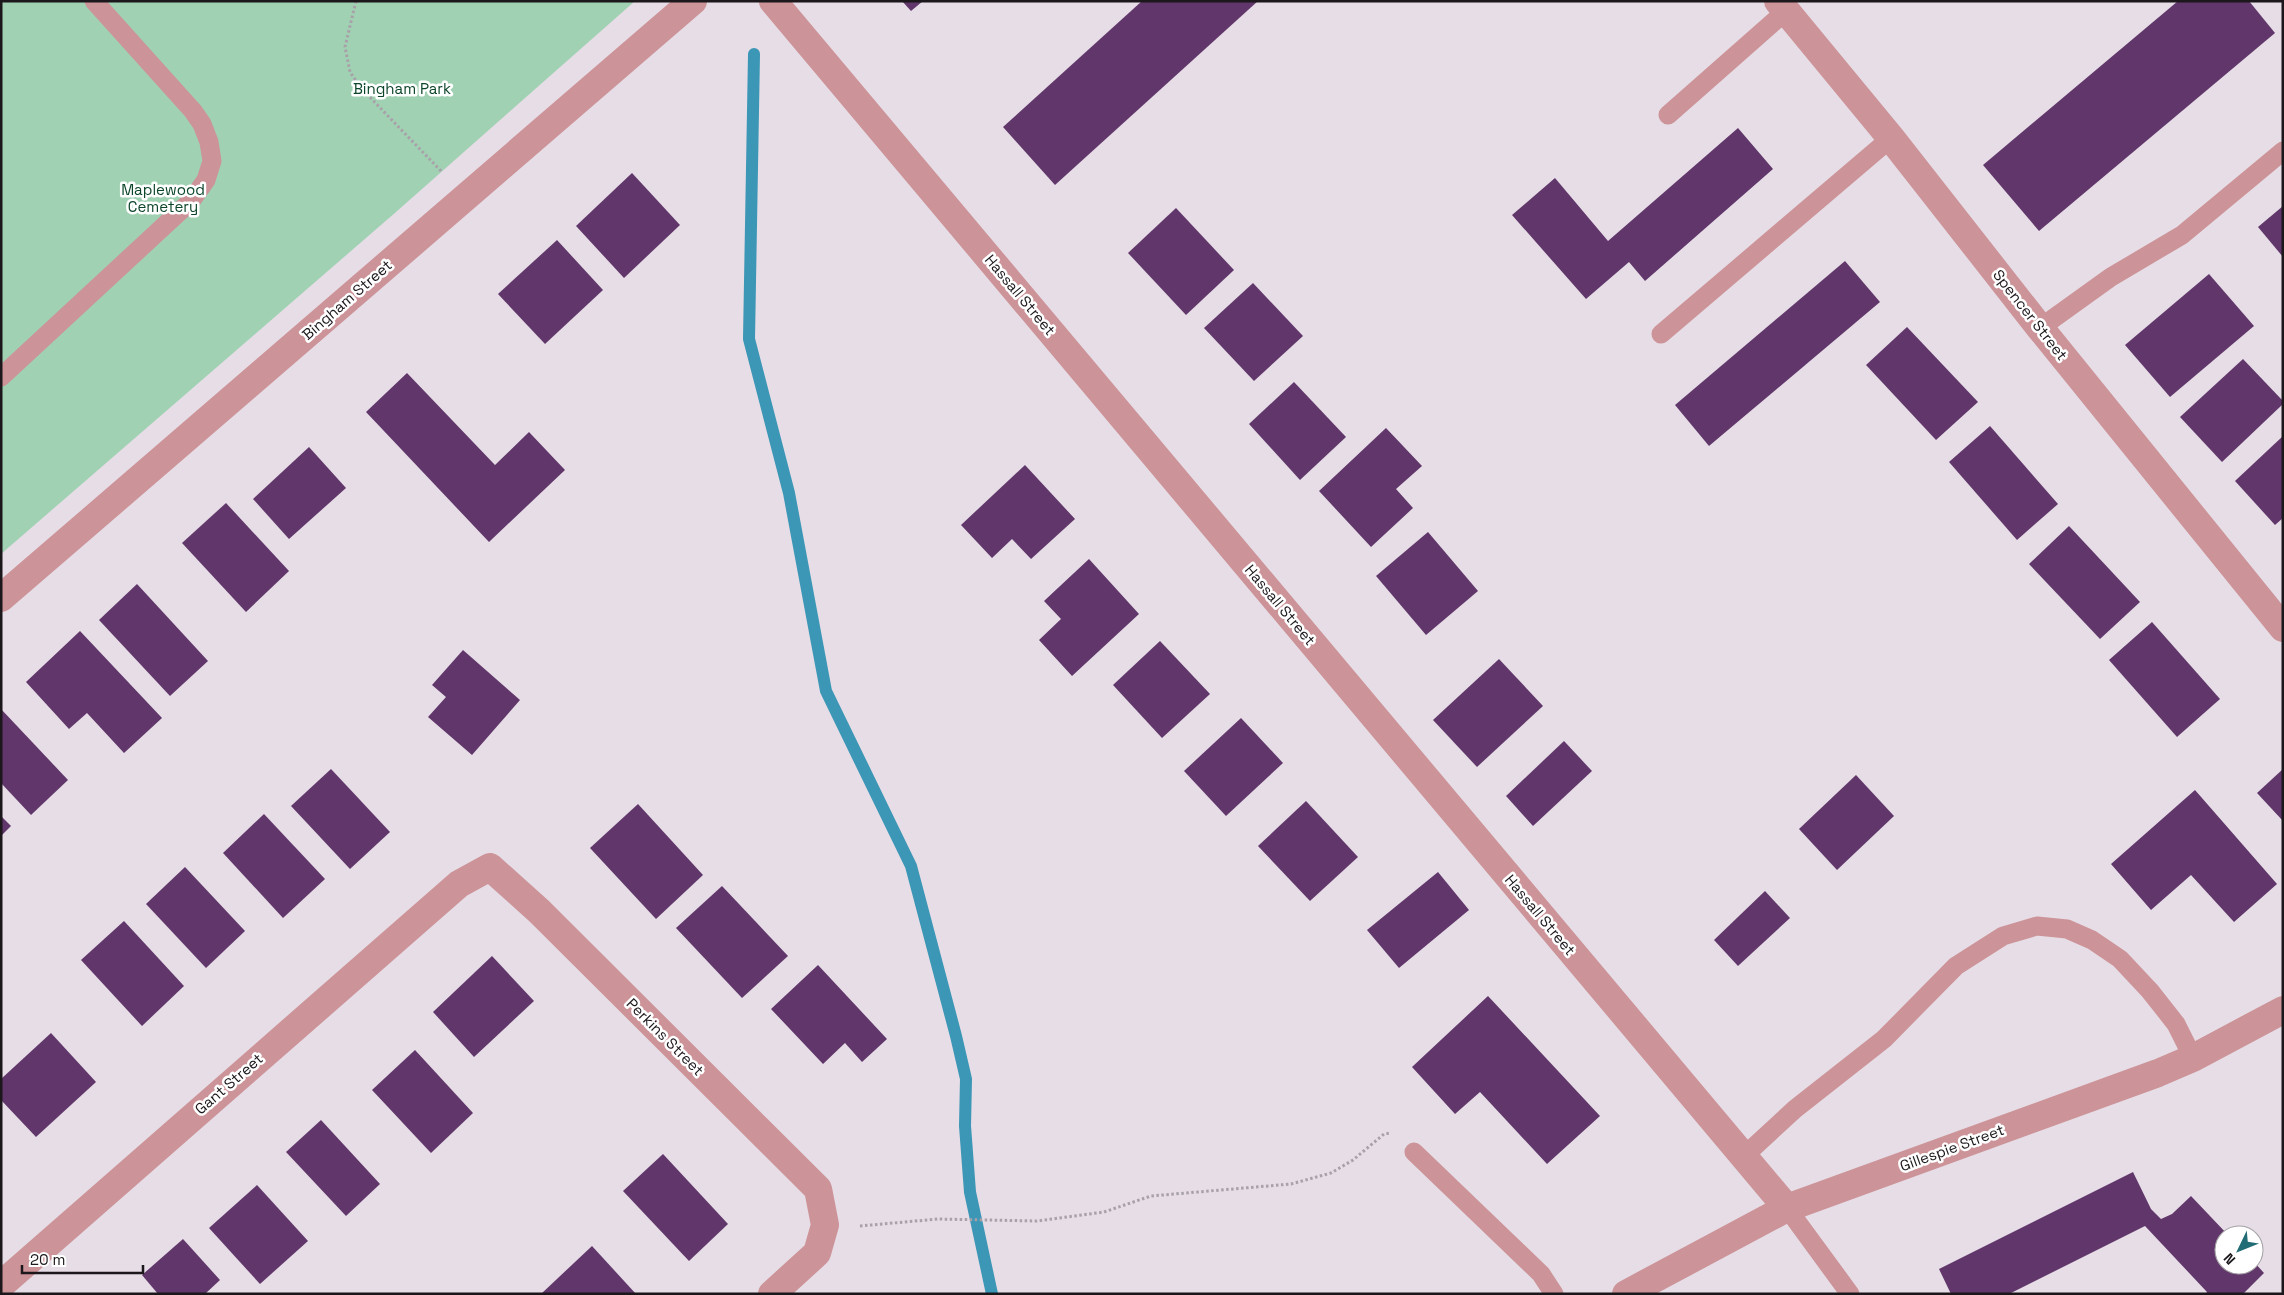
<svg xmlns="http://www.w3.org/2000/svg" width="2284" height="1295" font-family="'Space Grotesk',sans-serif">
  <rect width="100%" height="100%" fill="#e6dde6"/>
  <path fill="#a1d1b3" d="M1,1h634l-239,211 -395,342z"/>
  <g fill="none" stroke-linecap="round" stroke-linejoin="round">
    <path stroke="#3c96b5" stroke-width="12" d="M754,54l-5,285 40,154 37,198 85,175 45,170 10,43 -1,47 5,66 22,102"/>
  </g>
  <g fill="#61376b">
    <path d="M902,1h21l-12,10z"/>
    <path d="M1142,1h116l-203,184 -52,-58z"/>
    <path d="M2178,1h71l26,32 -236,198 -56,-66z"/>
    <path d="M1738,128l35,41 -128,112 -16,-19 -43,37 -74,-84 43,-37 53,63z"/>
    <path d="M632,173l48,52 -56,53 -48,-52z"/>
    <path d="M2283,206v51l-25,-30z"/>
    <path d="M1176,208l58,62 -48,45 -58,-62z"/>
    <path d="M557,240l46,50 -58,54 -47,-50z"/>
    <path d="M1845,261l35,41 -171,144 -34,-41z"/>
    <path d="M2209,274l45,52 -84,71 -45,-52z"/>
    <path d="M1253,283l50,53 -49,45 -50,-53z"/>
    <path d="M1907,327l71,75 -42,38 -70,-75z"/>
    <path d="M2243,359l40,42v3l-61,58 -42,-45z"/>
    <path d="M407,373l88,92 34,-33 36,38 -76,72 -123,-130z"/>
    <path d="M1294,382l52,55 -46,43 -51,-56z"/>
    <path d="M1990,426l68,78 -41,36 -68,-78z"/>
    <path d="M1386,428l36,38 -26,23 17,19 -42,39 -52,-56z"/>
    <path d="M2283,436v82l-8,7 -40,-44z"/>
    <path d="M309,447l37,41 -57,51 -36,-40z"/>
    <path d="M1025,465l50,54 -44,40 -19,-20 -20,19 -31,-33z"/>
    <path d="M226,503l63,68 -43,41 -64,-69z"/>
    <path d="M2069,526l71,76 -40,37 -71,-75z"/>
    <path d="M1428,532l50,59 -52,44 -50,-59z"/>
    <path d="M1089,559l50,55 -67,62 -33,-36 22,-21 -17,-18z"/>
    <path d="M137,584l71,77 -38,35 -71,-76z"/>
    <path d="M2152,622l68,77 -43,38 -68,-77z"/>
    <path d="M80,631l82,87 -38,35 -37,-40 -18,16 -43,-47z"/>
    <path d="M1160,641l50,53 -48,44 -49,-53z"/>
    <path d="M463,650l57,50 -48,55 -44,-38 18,-20 -14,-12z"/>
    <path d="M1499,659l44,47 -66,61 -44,-47z"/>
    <path d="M1,709l67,71 -37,35 -30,-32z"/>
    <path d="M1241,718l42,45 -57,53 -42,-45z"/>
    <path d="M1564,741l28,30 -59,55 -27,-30z"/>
    <path d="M331,769l59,63 -40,37 -59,-63z"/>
    <path d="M2283,769v52l-26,-28z"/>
    <path d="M1856,775l38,41 -57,54 -38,-41z"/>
    <path d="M2195,790l82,94 -43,38 -43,-47 -40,35 -40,-46z"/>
    <path d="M1306,801l52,56 -48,44 -52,-55z"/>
    <path d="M638,804l65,71 -47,44 -66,-71z"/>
    <path d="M264,814l61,65 -42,39 -60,-65z"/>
    <path d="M1,816l10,10 -10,10z"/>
    <path d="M185,867l60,64 -39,37 -60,-64z"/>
    <path d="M1438,872l31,38 -70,58 -32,-38z"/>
    <path d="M722,886l66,70 -46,42 -66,-70z"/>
    <path d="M1765,891l25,27 -52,48 -24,-26z"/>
    <path d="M124,921l60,65 -42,40 -61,-66z"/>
    <path d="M492,956l42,45 -60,56 -41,-45z"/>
    <path d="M818,965l69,74 -25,23 -17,-19 -22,21 -52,-55z"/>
    <path d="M1488,996l112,120 -53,48 -67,-72 -25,22 -43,-47z"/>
    <path d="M51,1033l45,49 -60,55 -35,-37v-21z"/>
    <path d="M415,1050l58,63 -42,40 -59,-63z"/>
    <path d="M321,1120l59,64 -34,32 -60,-64z"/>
    <path d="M663,1154l65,70 -39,37 -66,-70z"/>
    <path d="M2133,1172l18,37 10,10 11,-5 19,-18 37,39h-4v30h30v-3l10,11 -21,21h-37l1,-2 -62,-66 -136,68h-58l-12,-25z"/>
    <path d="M257,1185l51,56 -48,43 -51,-56z"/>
    <path d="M183,1239l37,41 -15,14h-47l-16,-19z"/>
    <path d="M592,1246l44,48h-95z"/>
  </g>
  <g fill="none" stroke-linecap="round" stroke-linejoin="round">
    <g stroke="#a9a1a9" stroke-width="3" stroke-dasharray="2.5 2.5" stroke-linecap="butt">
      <path d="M356,1l-11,46 5,25 11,16 81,84"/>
      <path d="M860,1226l78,-7 99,2 67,-9 47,-16 140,-12 40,-11 22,-13 31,-26 6,-1"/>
    </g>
    <g stroke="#cc9398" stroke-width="19">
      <path d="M1668,115l118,-104"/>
      <path d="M2040,328l71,-51 71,-42 101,-84"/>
      <path d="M1661,334l230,-196"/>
      <path d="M1,377l190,-176 15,-21 6,-19 -3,-19 -7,-18 -9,-13 -99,-110"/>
      <path d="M1414,1152l127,122 13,20"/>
      <path d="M1743,1157l52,-48 89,-70 72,-73 47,-30 34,-10 30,3 25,11 28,19 30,32 26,33 17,34"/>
      <path d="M1787,1208l63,86"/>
    </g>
    <g stroke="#cc9398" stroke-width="28">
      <path d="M773,1l1014,1207"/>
      <path d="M1778,1l113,137 149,190 243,300"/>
      <path d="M1,598l692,-597"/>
      <path d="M1,1285l458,-401 31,-17 49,44 279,278 7,36 -8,28 -45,41"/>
    </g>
    <path stroke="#cc9398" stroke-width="28" d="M1626,1294l161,-86 371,-135 35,-15 90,-48"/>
  </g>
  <g text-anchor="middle" stroke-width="5" stroke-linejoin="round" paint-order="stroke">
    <g font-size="15" fill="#0c462a" stroke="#fff">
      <text x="402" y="94">Bingham Park</text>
      <text x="163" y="195">Maplewood<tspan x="163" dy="17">Cemetery</tspan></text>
    </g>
    <g font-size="15" fill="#1b171b" stroke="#fff">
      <text transform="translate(1020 295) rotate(50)" y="5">Hassall Street</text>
      <text transform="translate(347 300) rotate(-41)" y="5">Bingham Street</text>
      <text transform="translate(2030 315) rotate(52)" y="5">Spencer Street</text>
      <text transform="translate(1280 605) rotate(50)" y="5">Hassall Street</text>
      <text transform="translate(1540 915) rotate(50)" y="5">Hassall Street</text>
      <text transform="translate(665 1037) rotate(45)" y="5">Perkins Street</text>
      <text transform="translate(229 1084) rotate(-41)" y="5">Gant Street</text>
      <text transform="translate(1952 1148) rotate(-20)" y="5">Gillespie Street</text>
    </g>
  </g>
  <rect width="2284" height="1295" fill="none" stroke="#1b171b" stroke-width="5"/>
  <g transform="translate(2239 1250) rotate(227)"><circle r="24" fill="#ffffff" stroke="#a4a2a4"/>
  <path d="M0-4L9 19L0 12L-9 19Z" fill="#226c76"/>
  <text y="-8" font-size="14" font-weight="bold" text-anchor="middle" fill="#1b171b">N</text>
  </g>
  <path d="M22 1265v8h121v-8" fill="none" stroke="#1b171b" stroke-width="2.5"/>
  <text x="30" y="1265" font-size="15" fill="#1b171b" stroke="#ffffff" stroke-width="4" paint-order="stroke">20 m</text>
</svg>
